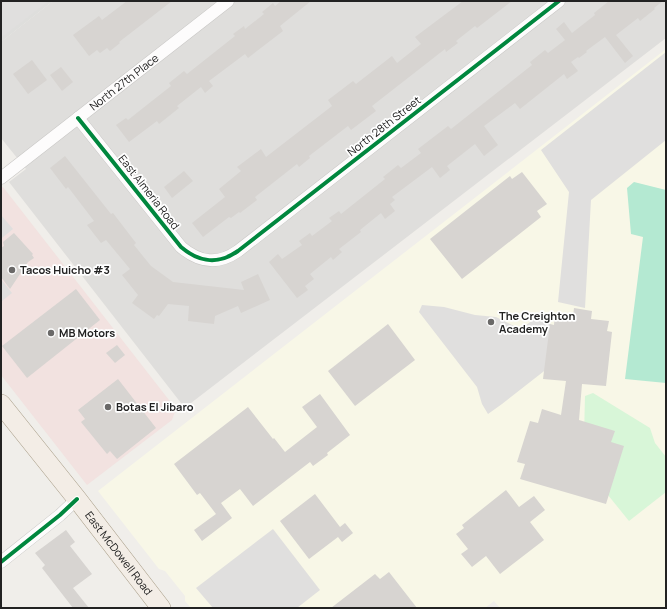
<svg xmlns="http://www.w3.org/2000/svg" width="667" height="609" font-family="Manrope,sans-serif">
  <rect width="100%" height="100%" fill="#f0eeea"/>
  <path fill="#dfdedc" d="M53,1h613v37l-475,365h-10l-172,-221 17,-13 -25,-31v-96z"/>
  <path fill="#f2e2e0" d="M3,187l173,222 -4,11 -85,65 -86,-110v-187z"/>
  <path fill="#f8f7e7" d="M666,49v559h-166l-6,-7 -9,7h-294l-6,-7v-5l-20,-25 -6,-2 -61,-78z"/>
  <path fill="#dededc" d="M1,1h52l-52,41z"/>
  <path fill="#d8f6d8" d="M593,393l57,35 5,15 11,14v35l-37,29 -38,-47 -7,-37 1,-41z"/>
  <path fill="#b4e9d2" d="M634,182l32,8v193l-41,-4 18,-142 -12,-3 -4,-46z"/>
  <g fill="#e0dfde">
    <path d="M1,1h48l-48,37z"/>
    <path d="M666,52v88l-75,60 -6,108 -27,-6 11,-110 -28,-42z"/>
    <path d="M1,215l12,14 -11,9 -1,-2z"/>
    <path d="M1,279l11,14 -10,8 -1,-1z"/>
    <path d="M422,305l22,2 31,8 21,2 24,12 22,-15 21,27 -6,20 -55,43 -14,10 -6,-10 -5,-17 -58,-75z"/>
    <path d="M273,529l47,61 -23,18h-84l-17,-20z"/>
  </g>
  <g fill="#d7d4d1">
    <path d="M127,1h45l-53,41 1,1 -10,8 -3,-3 -7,5 -3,-3 -8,6 -16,-21 26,-19 3,4z"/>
    <path d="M281,1h30l-31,25 3,5 -35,27 -3,-4 -36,27 4,5 -8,7 -4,-6 -24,19 2,2 -20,16 -2,-3 -28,21 -13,-17 10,-7 2,2 10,-8 33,-26 -2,-3 15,-12 3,3 48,-38 -2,-2 11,-8 1,3 19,-15 -2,-2 11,-9 2,3z"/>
    <path d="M463,1h49l-35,27 -2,-2 -19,15 2,2 -12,9 -1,-3 -73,57 4,5 -25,19 -3,-4 -39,30 1,2 -11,9 -2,-3 -42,33 2,3 -17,13 -1,-1 -8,6 -2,-1 -26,20 -11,-14 33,-26 -6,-8 22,-18 -4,-4 24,-18 5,8 66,-51 -4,-6 25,-19 3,3 36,-28 5,7 24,-19 -6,-7z"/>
    <path d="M609,1h54l-9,7 1,1 -15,12 -2,-3 -22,17 17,21 -8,7 -20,-26 -19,14 1,1 -8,6 -1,-1 -7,5 7,9 -11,8 -3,-5 -44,35 -5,-6 -31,23 14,19 -14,11 -9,-12 -28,22 3,4 -10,8 -8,-11 -40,30 3,3 -5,4 5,7 -10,8 -4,-6 -21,17 1,2 -22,17 3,3 -9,8 -2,-3 -21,17 4,5 -9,7 3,4 -11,8 -28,-36 9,-8 4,5 20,-14 -3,-4 11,-8 2,3 20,-15 -3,-3 10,-7 2,3 44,-35 -2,-2 15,-12 3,3 20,-15 -3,-4 30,-23 3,3 81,-64 -2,-3 15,-12 3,3 17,-13 -9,-11 8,-7 8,11 23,-18 -1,-2z"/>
    <path d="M32,60l15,20 -19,14 -15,-20z"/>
    <path d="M61,67l12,15 -11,9 -12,-16z"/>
    <path d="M65,156l46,58 2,-1 23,30 -2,2 17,21 22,16 71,8 -3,-8 17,-8 12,26 -29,13 -3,-7 -23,10 -1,8 -26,-3 1,-15 -21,-2 -9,12 -2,-1 -3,4 -22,-16 6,-8 -16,-20 8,-6 -24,-29 -5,3 -14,-18 7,-4 -26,-34 -2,2 -16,-21z"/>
    <path d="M184,171l9,10 -21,17 -8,-11z"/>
    <path d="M522,172l25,32 -10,7 4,6 -79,62 -32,-40 80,-63 2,3z"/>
    <path d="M14,233l19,21 -1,1 2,3 -6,4 -18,27 -9,-12v-29l3,-2 -1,-4z"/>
    <path d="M76,289l24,31 -73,58 -25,-32z"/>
    <path d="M574,308l18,3 -1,8 18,2 -2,10 5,1 -6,54 -24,-2 -3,36 36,11 -4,11 13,4 -18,58 -86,-25 5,-15 -8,-2 13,-41 8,2 4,-14 19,6 5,-34 -23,-2 7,-55 4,1 1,-11 18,3z"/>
    <path d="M388,324l27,36 -60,46 -27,-35z"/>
    <path d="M117,345l8,10 -10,8 -9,-10z"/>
    <path d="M118,379l38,49 -39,31 -7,-8 -3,3 -26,-32 4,-3 -7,-9z"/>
    <path d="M320,394l30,41 -23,18 1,2 -15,11 -3,-4 -57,44 -13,-17 -19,14 11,15 -30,23 -8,-11 22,-16 -16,-21 -3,2 -23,-31 74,-57 25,32 1,-1 11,14 32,-25 -15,-20z"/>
    <path d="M506,490l13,17 15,-11 11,14 -15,12 14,18 -44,34 -14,-18 -14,11 -11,-13 7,-5 -12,-15 8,-6 -2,-3z"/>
    <path d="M315,494l25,33 5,-4 8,10 -11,9 -4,-5 -29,22 -29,-38z"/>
    <path d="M66,530l9,12 -5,4 22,28 -19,14 16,20h-16l-31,-40 3,-3 -10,-12z"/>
    <path d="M389,572l28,36h-86l44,-34 5,5z"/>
  </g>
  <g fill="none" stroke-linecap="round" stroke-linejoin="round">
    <g stroke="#c9c8c6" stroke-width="13">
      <g id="minor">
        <path d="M78,118l103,129c19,16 37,18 57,4l321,-250"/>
        <path id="s1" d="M1,178l227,-177"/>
        <path d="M1,562l59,-47 17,-16"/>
      </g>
    </g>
    <g stroke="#a79c86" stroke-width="20">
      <g id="primary">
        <path id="s2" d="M1,404l76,95 84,109"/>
      </g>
    </g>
    <use href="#minor" stroke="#fdfcfc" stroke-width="12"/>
    <use href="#primary" stroke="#f3ede6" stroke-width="19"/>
    <g stroke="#fff" stroke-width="6">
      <g id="cycleway">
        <path d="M78,118l103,129c19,16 37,18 57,4l321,-250"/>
        <path d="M1,562l59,-47 17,-16"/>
      </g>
    </g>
    <use href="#cycleway" stroke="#00873e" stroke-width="4"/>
  </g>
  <g fill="#6a6968" stroke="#fff" stroke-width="1.5">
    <circle cx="12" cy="270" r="4"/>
    <circle cx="491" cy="322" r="4"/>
    <circle cx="51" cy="333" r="4"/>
    <circle cx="108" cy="407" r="4"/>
  </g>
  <g text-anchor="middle" stroke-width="3.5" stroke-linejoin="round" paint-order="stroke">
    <g font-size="11" fill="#222" stroke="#fff">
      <text dy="4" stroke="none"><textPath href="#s1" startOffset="156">North 27th Place</textPath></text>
      <text transform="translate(384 126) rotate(-38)" y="4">North 28th Street</text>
      <text transform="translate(149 192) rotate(52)" y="4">East Almeria Road</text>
      <text dy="4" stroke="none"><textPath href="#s2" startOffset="190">East McDowell Road</textPath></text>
    </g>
    <g font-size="11" font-weight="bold" fill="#222" stroke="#fff" text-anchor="start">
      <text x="20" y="274">Tacos Huicho #3</text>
      <text x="499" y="320">The Creighton<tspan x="499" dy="13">Academy</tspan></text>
      <text x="59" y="337">MB Motors</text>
      <text x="116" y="411">Botas El Jibaro</text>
    </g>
  </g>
  <rect width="667" height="609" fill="none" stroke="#222222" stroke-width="4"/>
</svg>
